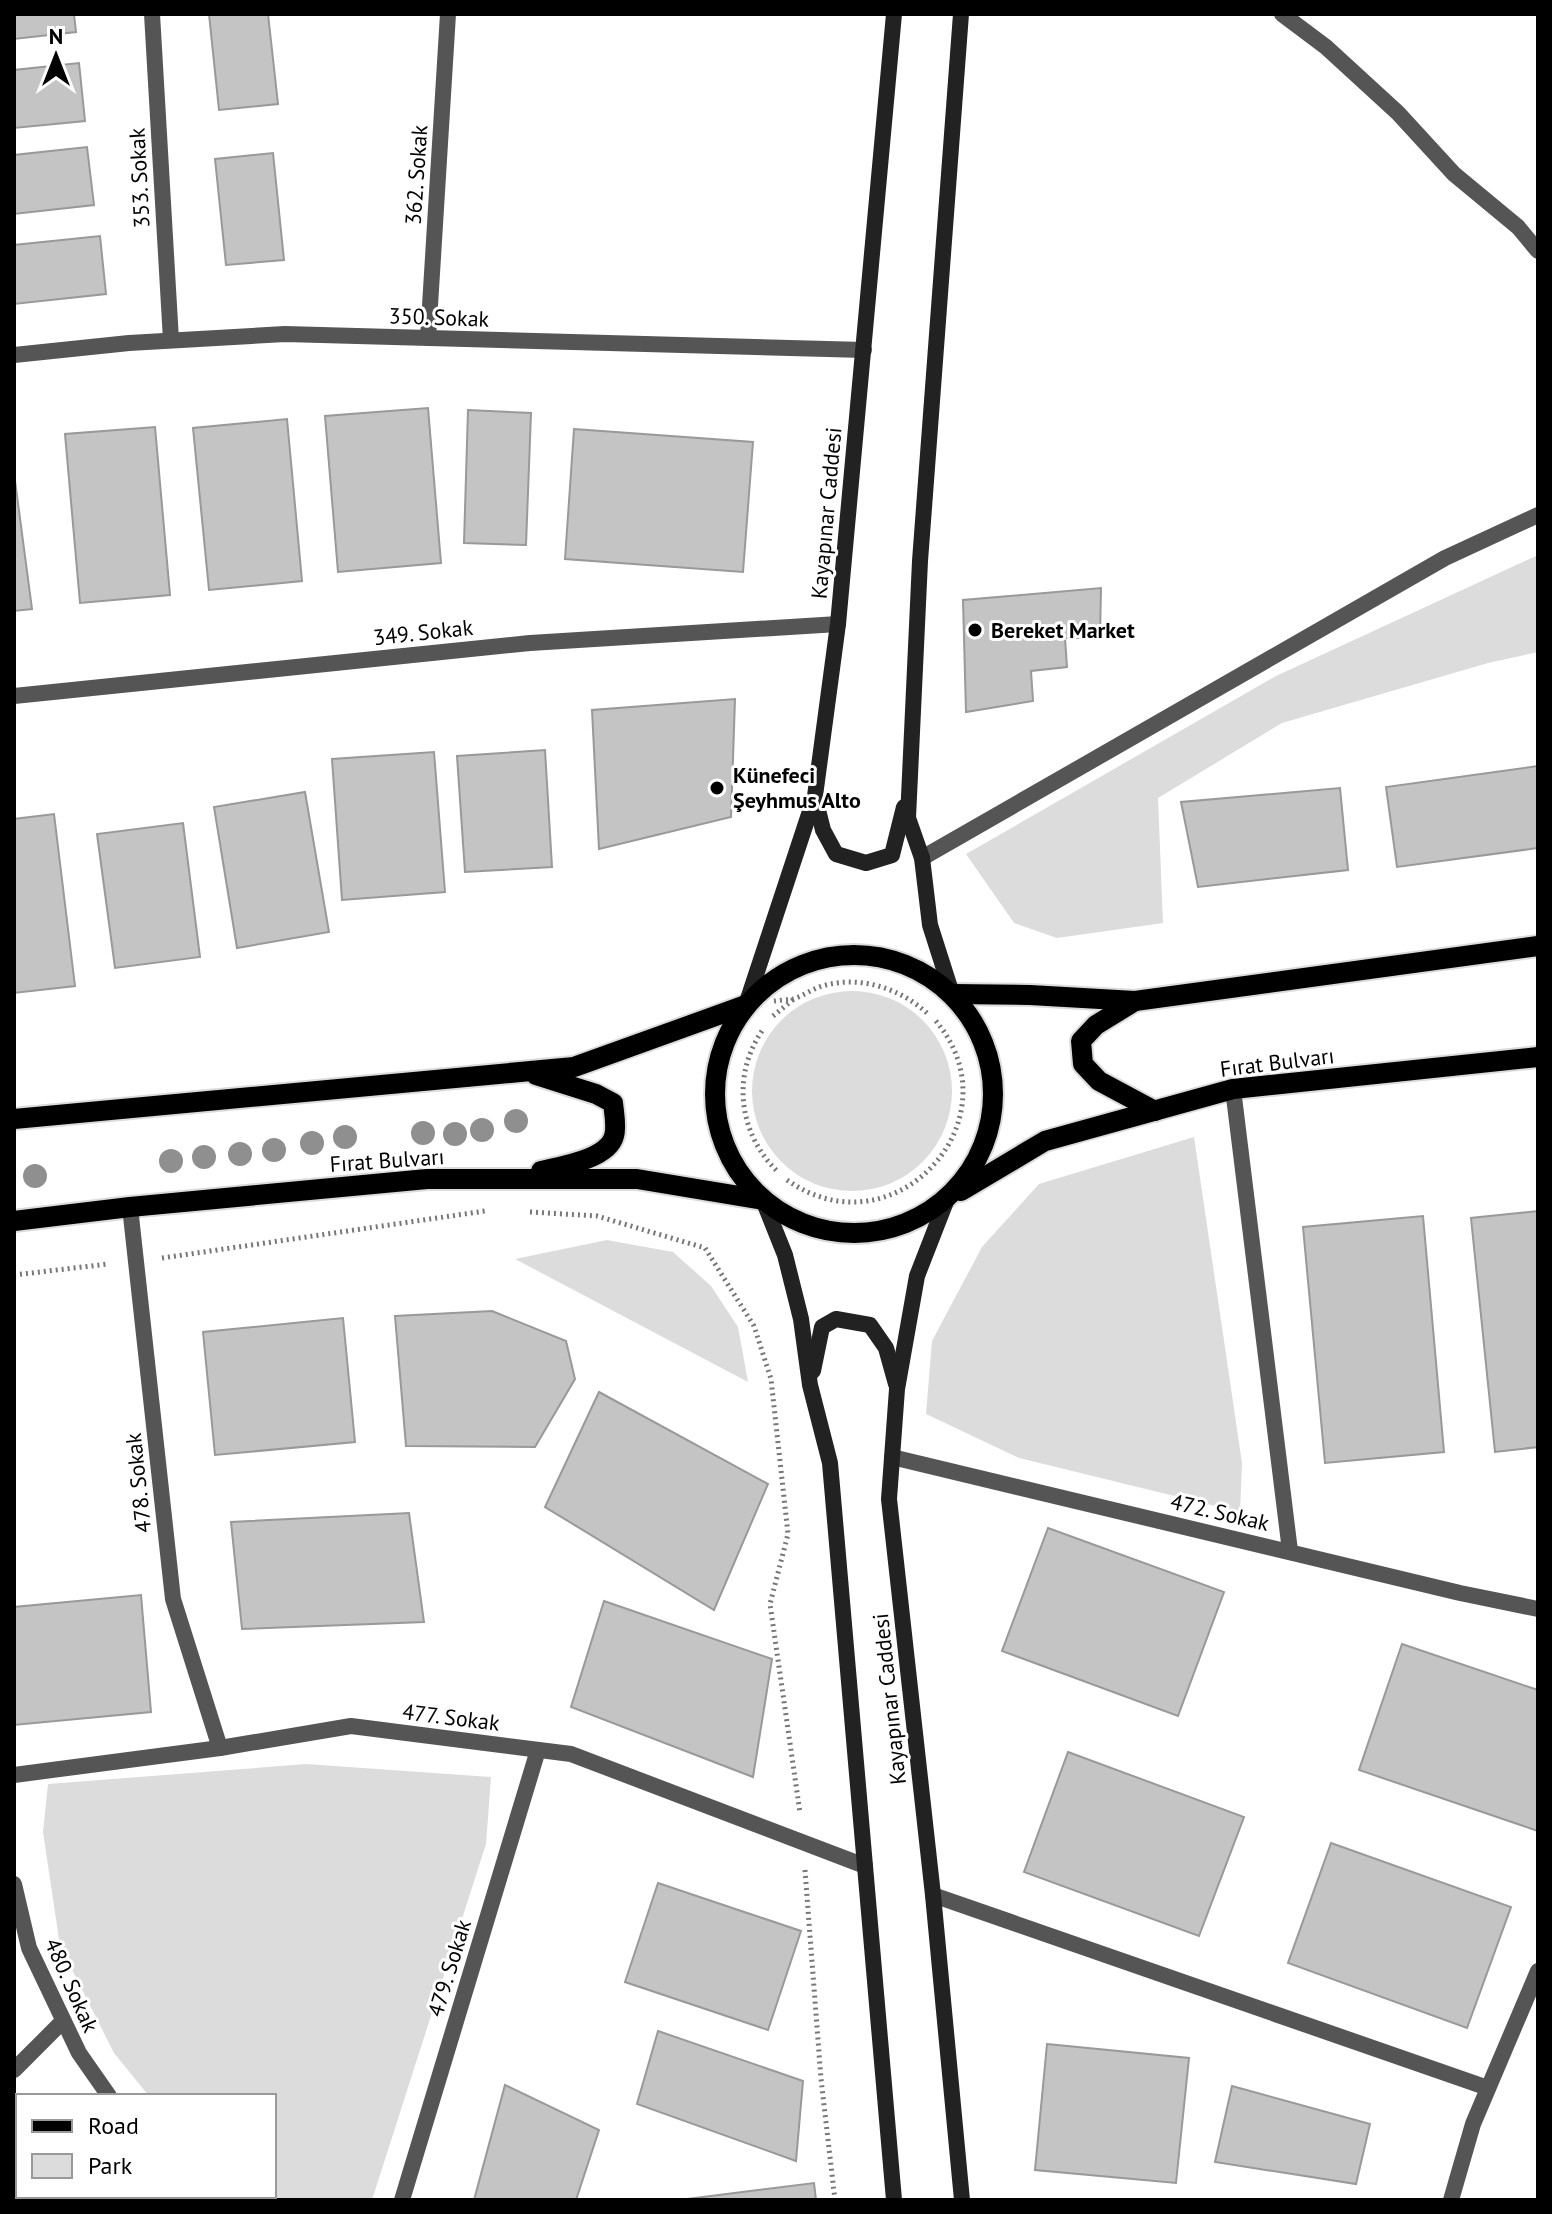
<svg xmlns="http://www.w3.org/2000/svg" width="1552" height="2214" font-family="'PT Sans',sans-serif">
  <rect width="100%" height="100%" fill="#fff"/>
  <g fill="#dcdcdc">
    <path d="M1538,555v97l-50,11 -206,60 -124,75 5,125 -106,15 -43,-15 -48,-69 310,-178z"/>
    <circle cx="852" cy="1091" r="100"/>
    <path d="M1194,1137l48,326 -2,49 -221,-54 -93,-44 6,-73 50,-94 57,-63z"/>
    <path d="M607,1240l66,12 38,34 27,41 10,55 -233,-123z"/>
    <path d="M306,1764l185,13 -5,67 -114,356h-112l-5,-4h19v-100h-125l-35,-43 -54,-107 -17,-114 5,-48z"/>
  </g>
  <g fill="#c4c4c4" stroke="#999" stroke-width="2">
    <path d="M14,14h60l2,18 -62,7z"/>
    <path d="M209,14h59l10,90 -59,6z"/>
    <path d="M79,63l6,58 -71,7v-58z"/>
    <path d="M87,147l7,58 -80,9v-59z"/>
    <path d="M273,153l11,107 -58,5 -11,-106z"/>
    <path d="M100,236l6,58 -92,10v-59z"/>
    <path d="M428,408l13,155 -103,9 -13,-156z"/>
    <path d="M468,410l63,3 -5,132 -62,-2z"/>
    <path d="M287,419l15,162 -93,9 -16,-162z"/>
    <path d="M155,427l15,168 -90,8 -15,-169z"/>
    <path d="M574,429l179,13 -10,130 -178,-13z"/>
    <path d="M14,473l18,136 -18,2z"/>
    <path d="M1101,588l-1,50h-35l2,29 -36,4 2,30 -67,11 -3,-112z"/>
    <path d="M735,699l-4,118 -132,32 -7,-139z"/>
    <path d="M545,750l7,117 -87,5 -8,-116z"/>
    <path d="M434,752l11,140 -103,8 -10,-141z"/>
    <path d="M1538,766v82l-141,19 -11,-80z"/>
    <path d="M1340,788l8,82 -150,17 -17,-85z"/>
    <path d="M305,792l24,140 -92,16 -23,-141z"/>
    <path d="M54,814l21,172 -61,7v-174z"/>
    <path d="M183,823l17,134 -85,11 -18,-134z"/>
    <path d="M1538,1211v236l-43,5 -24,-234z"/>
    <path d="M1423,1216l21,236 -119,11 -22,-236z"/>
    <path d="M492,1311l74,30 9,38 -40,68 -129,-1 -11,-130z"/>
    <path d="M343,1318l12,124 -140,13 -12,-123z"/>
    <path d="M599,1392l169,92 -54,126 -169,-103z"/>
    <path d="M409,1513l15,109 -182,7 -11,-107z"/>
    <path d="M1048,1528l176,64 -46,124 -176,-65z"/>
    <path d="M141,1595l10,117 -137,13v-118z"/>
    <path d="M604,1601l168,58 -19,118 -182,-70z"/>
    <path d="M1402,1644l136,46v141l-179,-61z"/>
    <path d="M1068,1752l176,65 -45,119 -175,-64z"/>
    <path d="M1331,1843l180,64 -44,121 -179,-65z"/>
    <path d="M658,1883l143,48 -33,99 -143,-48z"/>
    <path d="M658,2031l145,50 -7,80 -159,-57z"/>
    <path d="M1047,2044l142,14 -13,125 -141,-13z"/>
    <path d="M505,2085l94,45 -23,70h-102z"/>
    <path d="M1232,2086l138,38 -14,60 -141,-22z"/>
    <path d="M18,2127v69h101l3,4h-108v-69z"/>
    <path d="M814,2183l2,17h-137z"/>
  </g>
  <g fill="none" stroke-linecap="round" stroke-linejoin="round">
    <g stroke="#dbdbdb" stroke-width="24">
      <g id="primary">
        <circle cx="854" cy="1094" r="139"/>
        <path d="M952,994l78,1 105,6 403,-55"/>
        <path d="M1135,1001l-39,24 -15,16 2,23 16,17 56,30"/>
        <path d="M536,1075l60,19 17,9c1,10 4,24 1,33 -6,23 -52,30 -73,35"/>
        <path d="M14,1119l560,-52 172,-62"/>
        <path d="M961,1191l84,-50 188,-52 305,-32"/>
        <path d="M14,1221l116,-14 297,-28h210l126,21"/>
      </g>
    </g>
    <g stroke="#777" stroke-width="5" stroke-dasharray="2 4" stroke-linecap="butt">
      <path d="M774,1001c6,-1 13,-1 19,-2 10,-3 19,-10 29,-13 38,-11 78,2 106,28"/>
      <path d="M773,1016l21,-17"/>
      <path d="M762,1031c-31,46 -23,104 17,142"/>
      <path d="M787,1180c107,76 233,-61 148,-160"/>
      <path d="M530,1212l67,4 108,32 49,78 17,53 17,155 -18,70 30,209"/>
      <path d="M162,1258l323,-47"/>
      <path d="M14,1275l94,-11"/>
      <path d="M805,1870l16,209 14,121"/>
    </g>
    <g stroke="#555" stroke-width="16">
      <path d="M152,14l19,326"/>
      <path d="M1282,14l44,33 72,66 56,61 64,53 20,24"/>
      <path d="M428,338l20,-324"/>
      <path d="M14,355l115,-12 156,-9 579,16"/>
      <path d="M14,696l516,-53 308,-19"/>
      <path d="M922,858l523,-300 93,-43"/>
      <path d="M1233,1089l57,462"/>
      <path d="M130,1207l43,392 47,149"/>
      <path d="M892,1457l568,136 78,16"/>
      <path d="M14,1775l206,-27 131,-22 220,28 294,112"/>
      <path d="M14,1884l15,64 50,105 30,43"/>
      <path d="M933,1895l555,193"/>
      <path d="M14,2070l49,-49"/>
      <path d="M191,2196l4,4"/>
      <path d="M402,2200l136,-450"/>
      <path d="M1451,2200l22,-76 65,-153"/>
    </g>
    <g stroke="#222" stroke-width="16">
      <path d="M815,798l8,32 13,24 30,9 26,-8 12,-48"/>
      <path d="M952,994l-22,-69 -8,-67 -14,-40 12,-257 41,-547"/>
      <path d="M746,1005l69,-209 23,-172 56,-610"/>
      <path d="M947,1199l-30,77 -20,113 -8,110 44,396 29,305"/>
      <path d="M763,1200l22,55 16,64 9,66 20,78 64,737"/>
      <path d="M813,1371l9,-44 14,-8 34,6 16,23 10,36"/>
    </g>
    <use href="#primary" stroke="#000" stroke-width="20"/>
  </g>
  <g fill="#8f8f8f">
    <circle cx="516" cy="1121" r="12"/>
    <circle cx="482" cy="1130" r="12"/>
    <circle cx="423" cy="1133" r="12"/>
    <circle cx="455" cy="1134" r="12"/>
    <circle cx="345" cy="1137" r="12"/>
    <circle cx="312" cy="1143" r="12"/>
    <circle cx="274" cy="1150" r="12"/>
    <circle cx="240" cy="1154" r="12"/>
    <circle cx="204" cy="1157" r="12"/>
    <circle cx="171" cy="1161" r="12"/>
    <circle cx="35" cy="1176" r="12"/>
  </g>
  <g fill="#000" stroke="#fff" stroke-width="3">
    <circle cx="975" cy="630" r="8"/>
    <circle cx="717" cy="788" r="8"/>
  </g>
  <g text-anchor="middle" stroke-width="6" stroke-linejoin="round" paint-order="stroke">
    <g font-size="22" fill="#000" stroke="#fff">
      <text transform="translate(416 175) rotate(-86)" y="8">362. Sokak</text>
      <text transform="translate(139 178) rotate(-93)" y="8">353. Sokak</text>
      <text transform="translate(439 317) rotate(2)" y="8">350. Sokak</text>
      <text transform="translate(826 513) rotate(-85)" y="8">Kayapınar Caddesi</text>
      <text transform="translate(423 632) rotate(-6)" y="8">349. Sokak</text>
      <text transform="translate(1277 1062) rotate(-7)" y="8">Fırat Bulvarı</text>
      <text transform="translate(387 1160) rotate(-4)" y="8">Fırat Bulvarı</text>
      <text transform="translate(138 1483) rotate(-96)" y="8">478. Sokak</text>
      <text transform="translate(1220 1512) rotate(13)" y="8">472. Sokak</text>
      <text transform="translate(889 1699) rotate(-96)" y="8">Kayapınar Caddesi</text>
      <text transform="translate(451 1717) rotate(7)" y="8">477. Sokak</text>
      <text transform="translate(449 1968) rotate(-73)" y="8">479. Sokak</text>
      <text transform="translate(72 1985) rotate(66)" y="8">480. Sokak</text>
    </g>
    <g font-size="22" font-weight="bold" fill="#000" stroke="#fff" text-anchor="start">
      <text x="991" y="638">Bereket Market</text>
      <text x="733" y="783">Künefeci<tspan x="733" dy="25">Şeyhmus Alto</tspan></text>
    </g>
  </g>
  <rect width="1552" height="2214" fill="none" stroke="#000000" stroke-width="32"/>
  <rect x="16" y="2094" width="260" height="104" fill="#ffffff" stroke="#999999" stroke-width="2"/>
  <rect x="32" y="2120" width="40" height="12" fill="#000000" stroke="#999999" stroke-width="2"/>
  <text x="88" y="2134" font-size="24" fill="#000000">Road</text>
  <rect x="32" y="2154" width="40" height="24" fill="#dcdcdc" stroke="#999999" stroke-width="2"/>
  <text x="88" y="2174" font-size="24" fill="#000000">Park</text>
  <g transform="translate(56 56)" stroke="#ffffff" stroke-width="6" paint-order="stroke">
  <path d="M0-6L14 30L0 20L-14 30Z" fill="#000000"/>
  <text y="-12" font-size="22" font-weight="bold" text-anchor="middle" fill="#000000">N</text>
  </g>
</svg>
